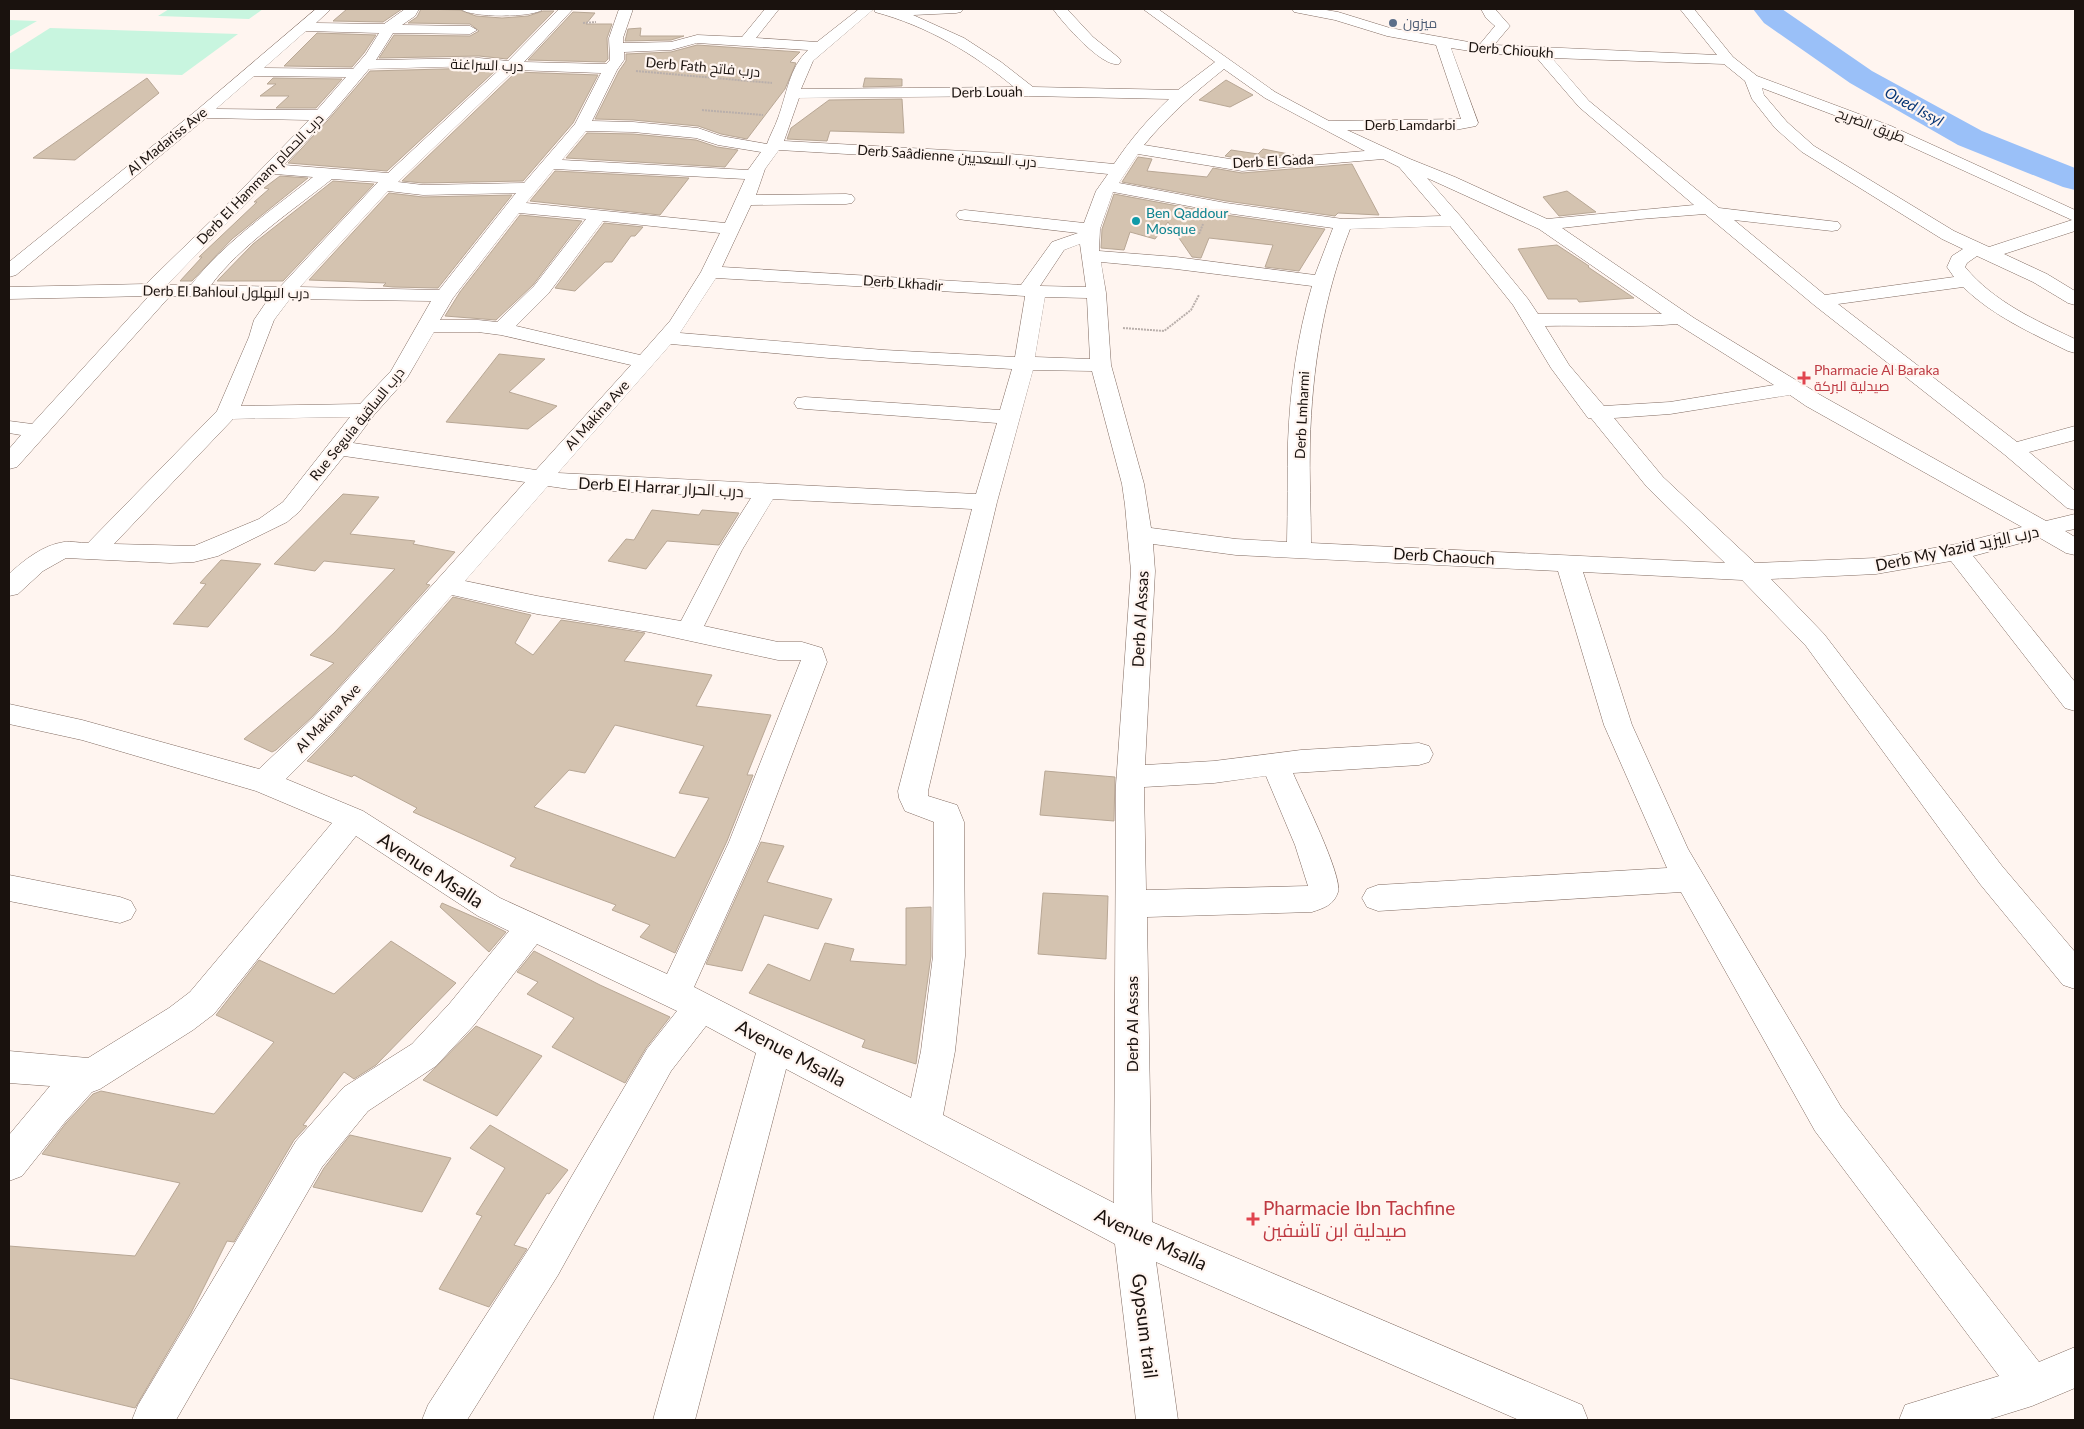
<svg xmlns="http://www.w3.org/2000/svg" width="2084" height="1429" font-family="Lato,Cairo,sans-serif">
  <rect width="100%" height="100%" fill="#fff5f0"/>
  <g fill="#c8f5df">
    <path d="M169,9h94l-14,10 -91,-3z"/>
    <path d="M9,20l28,1 -28,16z"/>
    <path d="M50,28l188,6 -56,41 -173,-6v-15z"/>
  </g>
  <g fill="none" stroke-linecap="round" stroke-linejoin="round">
    <path fill="#9ac0f8" fill-rule="evenodd" d="M1753,9h29l90,62 110,60 93,37v22l-12,-3 -105,-42 -108,-62 -86,-60z"/>
  </g>
  <g fill="#d4c3b0" stroke="#b8a795" fill-rule="evenodd">
    <path d="M347,9h55l-19,13 -50,-1z"/>
    <path d="M421,9l39,1 16,6 26,2 26,-2 15,-5h11l-47,48 -28,-3 -100,2 15,-23 76,1 9,-5 -9,-7 -62,-1 9,-6z"/>
    <path d="M573,12l22,1 -9,11h26l-5,14 1,21 -3,3 -77,-2z"/>
    <path d="M641,28l-1,8h44l-13,4 -46,1 3,-12z"/>
    <path d="M317,33l59,2 -12,18 -12,14 -68,-1z"/>
    <path d="M697,45l103,7 -10,10 6,1 -11,26 -38,50 -26,-5 -23,-8 -65,-6 -38,-1 24,-48 7,-10v-7l45,-2z"/>
    <path d="M479,68l17,2 -109,101 -99,-8 40,-43 42,-49z"/>
    <path d="M516,72l82,3 -25,48 -50,58 -100,2 -21,-2z"/>
    <path d="M147,78l12,15 -84,67 -42,-2z"/>
    <path d="M273,78l69,1 -26,29h-40l13,-12h-29l16,-12h-9z"/>
    <path d="M865,78l37,1v7l-39,1z"/>
    <path d="M1226,80l27,15 -23,12 -31,-7z"/>
    <path d="M902,99l2,34 -74,-2 -3,10 -40,-2 4,-11 38,-28z"/>
    <path d="M587,133l46,1 63,6 21,7 21,3 -13,17 -159,-9z"/>
    <path d="M1263,149l31,6 -52,4 -17,-3 6,-6 27,4z"/>
    <path d="M1138,157l14,2 -5,12 60,6 6,-9 29,5 110,-9 27,51 -41,-2 -3,3 -109,-15 -104,-19z"/>
    <path d="M555,171l134,7 -29,37 -130,-14z"/>
    <path d="M280,176l28,2 -76,61 -40,42h-12l22,-24h-3l58,-55h-3l15,-13 -5,-1z"/>
    <path d="M333,181l41,3 -91,97h-66l36,-37z"/>
    <path d="M1567,191l29,21 -37,4 -16,-19z"/>
    <path d="M389,193l34,4 89,-2 -74,93 -45,-1 -10,-1 3,-3 -77,-3z"/>
    <path d="M1114,194l112,21 99,14 -26,42 -34,-4 8,-22 -64,-7 -8,20 -9,-1 -24,-35 -13,17 -25,-7 -6,18 -23,-2 1,-19z"/>
    <path d="M520,215l62,6 -49,64 -37,35 -51,-4 15,-24z"/>
    <path d="M604,223l39,4 -8,9h-4l-19,26h-7l-30,29 -20,-3z"/>
    <path d="M1557,245l32,21 -1,1 46,31 -55,4 -2,-3h-29l-30,-50z"/>
    <path d="M499,354l46,5 -36,33 48,14 -29,23 -82,-7z"/>
    <path d="M343,494l36,3 -29,37 65,7 -2,3 42,8 -29,32 4,1 -118,132 -36,33 -4,2 -28,-13 90,-76 -24,-8 24,-22 61,-64 -71,-8 -9,10 -41,-7z"/>
    <path d="M652,510l47,5 3,-5 37,3 -20,32 -52,-4 -21,28 -38,-8 18,-22 8,1z"/>
    <path d="M221,560l40,4 -53,63 -35,-3 33,-40 -6,-1z"/>
    <path d="M453,597l78,18 -16,28 18,12 28,-35 84,13 -21,28 88,14 -16,31 75,9 -24,60h6l-26,66 -52,112 -35,-16 10,-12 -38,-15 4,-5 -106,-39 6,-8 -103,-46 4,-4 -63,-33 -2,2 -45,-16 27,-28zM615,725l89,21 -25,47 30,5 -34,60 -141,-51 35,-37 16,3z"/>
    <path d="M1045,771l70,6 -1,44 -74,-6z"/>
    <path d="M761,842l23,4 -17,36 65,17 -14,30 -54,-14 -22,56 -36,-7z"/>
    <path d="M1043,893l65,3 -2,63 -68,-5z"/>
    <path d="M442,903l48,21 16,8 -17,20 -49,-45z"/>
    <path d="M931,907v49l-15,108 -54,-17 3,-7 -116,-47 19,-29 42,17 15,-38 29,6 -4,12 56,4v-57z"/>
    <path d="M391,941l65,42 -80,82 -22,14 -10,-7 -41,53 4,1 -13,14 -60,102 -7,-1 -36,72 -56,95 -126,-30v-132l126,10 45,-73 -138,-29 24,-31 27,-29 8,-3 113,23 60,-72 -58,-27 43,-55 75,34z"/>
    <path d="M534,951l66,34 70,32 -24,31 -21,35 -73,-36 22,-29 -47,-24 11,-12 -21,-10z"/>
    <path d="M476,1026l66,30 -45,60 -74,-36z"/>
    <path d="M490,1125l78,45 -19,24 -2,-1 -33,52 13,4 -38,58 -50,-18 43,-73 -6,-2 29,-46 -35,-20z"/>
    <path d="M350,1135l101,23 -29,54 -109,-25 11,-19z"/>
  </g>
  <g fill="none" stroke-linecap="round" stroke-linejoin="round">
    <g stroke="#816b61" stroke-width="1">
      <g id="minor">
        <path d="M316,9h15l-15,14 68,1 21,-15h14l-4,7 -13,9 68,1 7,4 -7,4 -77,-1 -17,27 103,-2 29,3 51,-52h14l-49,53 82,2 4,-4 -1,-22 10,-29h14l-10,29v5l48,-1 26,-7 45,2 23,-28h14l-23,29 61,4 42,-33h104l-2,3 -5,1 -43,2 51,23 37,24 32,25 145,3 37,-28 -72,-53h15l117,83 54,29 132,-2 -25,-74 -49,-9 -52,-16 -41,-8 -2,-3h28l18,3 52,16 90,16 15,-18 -9,-8 -5,-9h14l15,17 -16,19 223,10 -37,-46h14l39,48 24,19 134,50 184,84v21l-71,23 43,20 28,17v14l-7,-2 -35,-21 -56,-26 -10,7 -2,4c29,35 70,53 110,72v14l-7,-2c-37,-18 -75,-35 -105,-64l-125,17 179,138 58,-16v14l-46,12 46,39v19l-8,-2 -62,-53 -191,-150 -109,-91 -65,5 -78,9 132,90 128,78 224,125 29,-7v15l-10,2 10,6v18l-9,-2 -26,-15 -67,18 102,126v29l-10,-3 -114,-147 -75,13 -105,5 53,55 178,232 73,86v37l-12,-4 -83,-101 -174,-238 -64,-66 -159,-8 49,153 56,124 153,258 198,255 36,-15v41l-43,18 -45,14h-88l6,-15 94,-29 -184,-245 -134,-239 -303,19 -11,-4 -5,-9 5,-9 11,-4 289,-17 -63,-143 -46,-154 -322,-16 -83,-11 2,27 -10,194 69,-4 87,-11 118,-7 10,3 4,8 -4,8 -10,3 -126,8c8,19 50,103 45,119 -4,13 -14,16 -26,20l-165,5 5,305 430,183 6,15h-69l-363,-158 22,158h-42l-21,-176 -329,-175 -91,351h-42l103,-367 -50,-27 -35,45 -113,204 -91,145h-45l6,-15 102,-158 117,-198 30,-38 -140,-67 -63,81 -38,41 -68,45 -46,56 -146,253h-44l6,-15 158,-264 48,-54 68,-43 38,-41 59,-72 -31,-15 -122,-80 -142,178 -21,16 -93,59 -8,3 -27,30 -43,54 -13,5v-46l41,-49 -41,-3v-32l79,7 81,-50 21,-16 142,-169 -76,-32 -174,-51 -73,-16v-20l73,16 177,49 54,-51 212,-236 -181,-26 -45,56 -12,10 -69,34 -24,6 -24,1 -104,-5 -23,13 -25,23 -9,2v-22c15,-14 34,-29 55,-32 7,-1 16,1 24,1l129,-132 32,-74 5,-17 15,-22 -99,-2 -153,171 -8,2v-20l12,-14 -12,-2v-12l23,3 117,-128 -140,3v-12l137,-3 73,-71 90,-93 -103,-2 -190,157 -7,2v-15l188,-152zM874,9l1,3c52,14 98,41 139,75l-213,2 12,-28zM306,31l73,2 -13,21 -13,15 -89,-1zM697,43l111,7c-19,18 -21,44 -30,68 -3,9 -8,17 -11,26l-46,-8 -23,-8 -65,-6 -41,-1 25,-51 7,-10v-8l47,-2zM1451,48l32,5 53,4 43,50 115,98 -147,14 -92,-42 -45,-18 -63,-29h108l21,-4 2,-3zM1552,58l172,6 21,17 7,18 23,29 27,24 140,87 21,10 -11,7 -5,11 7,10 -129,18 -91,-75 98,11 6,-1 3,-4 -3,-4 -119,-14 -130,-107zM479,66l21,3 -112,104 -104,-8 43,-46 42,-50zM1224,69l41,29 100,53 -123,10 -98,-16c24,-29 51,-53 80,-76zM515,70l86,3 -26,51 -51,59 -101,2 -25,-3zM254,76l92,1 -29,33 -101,-1zM1762,88l117,44 193,88 -83,27 -35,-16 -140,-85 -27,-24 -23,-27zM1029,96l140,3c-21,20 -39,41 -55,65l-114,-11 -216,-12 15,-43zM586,131l47,1 63,6 22,7 43,7 -13,18 -186,-10zM779,150l221,13 108,11 -12,17 -12,32 -119,-13 -6,1 -3,4 3,4 6,1 113,13 -26,9 -31,43 -299,-18 29,-62 95,-1 6,-1 3,-4 -3,-4 -6,-1 -90,1 9,-26zM1138,154l104,17 141,-12 16,8 42,49 -98,3 -117,-16 -107,-20zM554,169l191,10 -20,44 -199,-20zM275,174l38,3c-42,34 -89,65 -122,108h-24zM1427,178l112,51 123,85h-124l-10,-15 -67,-82zM332,179l46,3 -98,105 -69,-2c29,-39 82,-75 121,-106zM388,191l35,4 93,-2 -77,97 -139,-3zM1113,192l113,21 107,15 -18,47 -139,-18 -77,-6 1,-22zM519,213l67,6 -52,67 -37,36 -19,-2h-38l13,-22zM603,221l117,12 -19,39 -31,49 -30,34 -124,-29 32,-32zM1450,226l63,79 38,63 37,50h3l56,69 78,76 -414,-20c0,-34 -2,-67 -1,-100 2,-74 13,-145 40,-214zM1080,244l6,43 -46,-1 24,-36zM1101,262l75,7 136,17c-15,51 -22,103 -24,156 -1,33 0,66 -1,100l-51,-3 -85,-11 -7,-44 -33,-119 -5,-72zM716,278l309,18v1l-10,60 -131,-7 -204,-17zM1045,297l42,1 3,61 -55,-2zM290,299l141,2 -40,70 -31,33 -119,2 33,-86zM1677,324l97,61 -104,17 -66,4 -35,-41 -24,-39c44,-1 88,2 132,-2zM434,332h44l23,3 130,30 -95,105 -183,-27 21,-28 33,-37zM671,344l158,14 183,11 -12,41 -195,-13 -8,1 -3,5 3,5 8,1 192,14 -21,71 -418,-21zM1033,370l59,1 30,113 3,21 6,66 -15,214 -2,418 -171,-88 12,-64 10,-95 -1,-134 -7,-17 -29,-9v-5l69,-289zM1790,395l16,11 216,121 -65,17 -81,14 -121,5 -92,-86 -49,-59 56,-4zM350,417l-67,85 -24,17 -65,27 -80,-2 119,-125zM548,486l21,3 182,9 -33,52 -37,71 -144,-25 -72,-15zM773,499l199,10 -74,282 1,7 6,13 29,11 -1,134 -12,95 -10,47 -217,-111 65,-145 68,-180 -5,-14 -20,-6h-24l-74,-16 38,-76zM452,595l85,19 112,18 129,28h23l-72,182 -62,132 -167,-76 -137,-87 -77,-32 47,-47zM1266,776l29,69 13,41 -162,4 -2,-103 70,-4z"/>
        <path d="M461,9h82c-8,9 -74,9 -82,0z"/>
        <path d="M1053,9h14l26,28 26,21 2,3 -2,3c-17,4 -56,-41 -66,-55z"/>
        <path d="M9,875l111,22 11,4 5,9 -5,9 -11,4 -111,-22z"/>
      </g>
    </g>
    <g stroke="#b9afab" stroke-width="2" stroke-dasharray="2 1" stroke-linecap="butt">
      <path d="M583,23l13,-1"/>
      <path d="M636,71l136,12"/>
      <path d="M702,110l61,5"/>
      <path d="M1199,234l4,-10"/>
      <path d="M1123,328l41,3 27,-21 8,-15"/>
    </g>
    <use href="#minor" fill="#fff" fill-rule="evenodd"/>
  </g>
  <circle fill="#5c6f8a" stroke="#fff5f0" stroke-width="2" cx="1393" cy="23" r="5"/>
  <circle fill="#0f9aa8" stroke="#fff5f0" stroke-width="2" cx="1136" cy="221" r="5"/>
  <g fill="#e0444e" stroke="#fff5f0" stroke-width="2">
    <path d="M1801.5 370.5h5v5h5v5h-5v5h-5v-5h-5v-5h5z"/>
    <path d="M1250.5 1211.5h5v5h5v5h-5v5h-5v-5h-5v-5h5z"/>
  </g>
  <g text-anchor="middle" stroke-width="4.5" stroke-linejoin="round" paint-order="stroke">
    <g font-size="14" fill="#4e5e75" stroke="#fff5f0" text-anchor="start">
      <text x="1403" y="28">ميزون</text>
    </g>
    <g font-size="14" fill="#1a120e" stroke="#fff5f0">
      <text transform="translate(1511 50) rotate(4)" y="5">Derb Chioukh</text>
      <text transform="translate(487 65) rotate(2)" y="5">درب السراغنة</text>
      <text transform="translate(703 67) rotate(5)" y="5">Derb Fath درب فاتح</text>
      <text transform="translate(987 92) rotate(-1)" y="5">Derb Louah</text>
      <text x="1410" y="130">Derb Lamdarbi</text>
      <text transform="translate(1871 125) rotate(21)" y="5">طريق الضريح</text>
      <text transform="translate(167 141) rotate(-39)" y="5">Al Madariss Ave</text>
      <text transform="translate(947 156) rotate(4)" y="5">Derb Saâdienne درب السعديين</text>
      <text transform="translate(1273 161) rotate(-3)" y="5">Derb El Gada</text>
      <text transform="translate(260 179) rotate(-46)" y="5">Derb El Hammam درب الحمام</text>
      <text transform="translate(903 283) rotate(4)" y="5">Derb Lkhadir</text>
      <text transform="translate(226 292) rotate(1)" y="5">Derb El Bahloul درب البهلول</text>
      <text transform="translate(597 415) rotate(-48)" y="5">Al Makina Ave</text>
      <text transform="translate(1302 415) rotate(-87)" y="5">Derb Lmharmi</text>
      <text transform="translate(357 424) rotate(-51)" y="5">Rue Seguia درب الساقية</text>
      <text transform="translate(328 718) rotate(-47)" y="5">Al Makina Ave</text>
    </g>
    <g font-size="14" fill="#0d838f" stroke="#fff5f0" text-anchor="start">
      <text x="1146" y="218">Ben Qaddour<tspan x="1146" dy="16">Mosque</tspan></text>
    </g>
    <g font-size="14" fill="#be3a42" stroke="#fff5f0" text-anchor="start">
      <text x="1814" y="375">Pharmacie Al Baraka<tspan x="1814" dy="16">صيدلية البركة</tspan></text>
    </g>
    <g font-size="15" font-style="italic" fill="#063575" stroke="#fff5f0">
      <text transform="translate(1914 107) rotate(29)" y="5">Oued Issyl</text>
    </g>
    <g font-size="16" fill="#1a120e" stroke="#fff5f0">
      <text transform="translate(661 487) rotate(3)" y="6">Derb El Harrar درب الحرار</text>
      <text transform="translate(1957 548) rotate(-12)" y="6">Derb My Yazid درب اليزيد</text>
      <text transform="translate(1444 556) rotate(3)" y="6">Derb Chaouch</text>
      <text transform="translate(1140 619) rotate(-87)" y="6">Derb Al Assas</text>
      <text transform="translate(1132 1024) rotate(-90)" y="6">Derb Al Assas</text>
    </g>
    <g font-size="19" fill="#1a120e" stroke="#fff5f0">
      <text transform="translate(431 870) rotate(33)" y="7">Avenue Msalla</text>
      <text transform="translate(791 1053) rotate(28)" y="7">Avenue Msalla</text>
      <text transform="translate(1151 1239) rotate(25)" y="7">Avenue Msalla</text>
      <text transform="translate(1145 1326) rotate(83)" y="7">Gypsum trail</text>
    </g>
    <g font-size="19" fill="#be3a42" stroke="#fff5f0" text-anchor="start">
      <text x="1263" y="1215">Pharmacie Ibn Tachfine<tspan x="1263" dy="22">صيدلية ابن تاشفين</tspan></text>
    </g>
  </g>
  <rect width="2084" height="1429" fill="none" stroke="#1a120e" stroke-width="20"/>
</svg>
